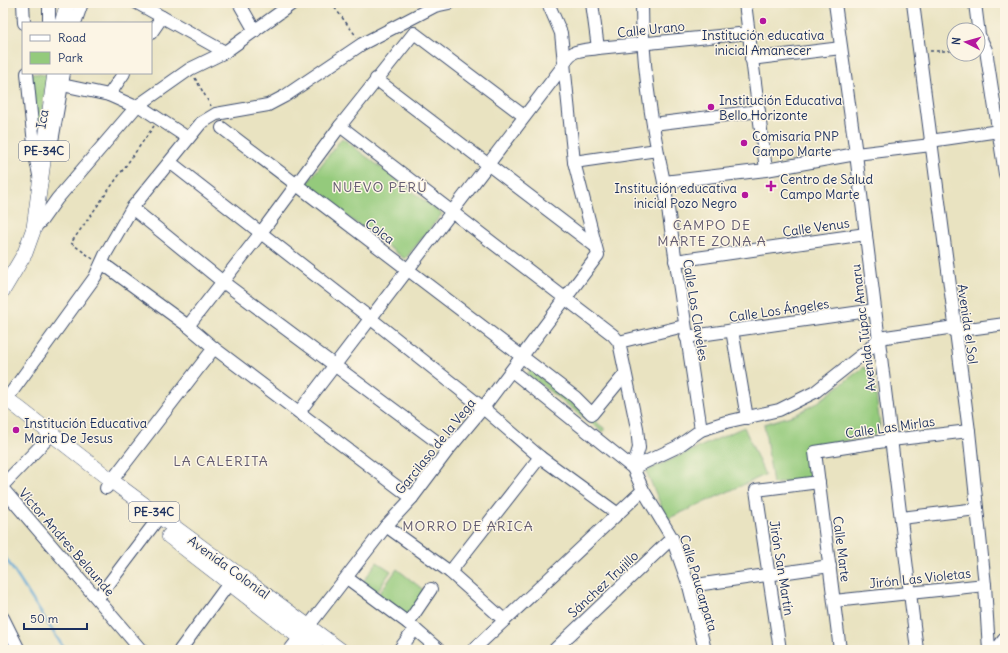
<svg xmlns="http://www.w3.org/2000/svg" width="1008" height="653" font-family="Delius,sans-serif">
  <rect width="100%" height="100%" fill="#fcf5e5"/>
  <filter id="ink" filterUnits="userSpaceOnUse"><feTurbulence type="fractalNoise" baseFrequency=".025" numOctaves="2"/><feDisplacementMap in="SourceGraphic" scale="8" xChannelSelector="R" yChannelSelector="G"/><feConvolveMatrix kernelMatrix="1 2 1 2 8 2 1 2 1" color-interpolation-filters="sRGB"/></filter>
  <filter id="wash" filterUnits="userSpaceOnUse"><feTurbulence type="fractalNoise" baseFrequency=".012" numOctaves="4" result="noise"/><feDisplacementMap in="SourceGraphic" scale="16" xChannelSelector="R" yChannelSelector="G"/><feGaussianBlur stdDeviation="0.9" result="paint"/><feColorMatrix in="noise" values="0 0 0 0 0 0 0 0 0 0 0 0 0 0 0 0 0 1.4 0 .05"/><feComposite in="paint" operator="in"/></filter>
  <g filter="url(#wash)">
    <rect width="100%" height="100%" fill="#e9e3c1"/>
    <g fill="#94ca7c" stroke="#587c6d">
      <path d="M31,73l16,2 -10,73z"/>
      <path d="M342,138l100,76 -37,45 -100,-73z"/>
      <path d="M864,367l4,4h5l7,55 -5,9 -65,13 -3,8 3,22 -37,6 -9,-60 33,-10 21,-12z"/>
      <path d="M531,370l74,59 -2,3 -76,-58z"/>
      <path d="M744,427l21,48 -98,44 -21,-48z"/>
      <path d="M377,562l14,9 -15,22 -13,-11z"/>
      <path d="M397,569l33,26 -17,25 -35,-25z"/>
    </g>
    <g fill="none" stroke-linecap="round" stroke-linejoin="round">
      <path stroke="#5da6d4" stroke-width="2.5" d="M3,554l62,96"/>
    </g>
  </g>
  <g filter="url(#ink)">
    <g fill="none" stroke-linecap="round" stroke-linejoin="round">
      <g stroke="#3a4a6d" stroke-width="14">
        <g id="minor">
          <path d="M23,3l1,20"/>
          <path d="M137,3l88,49"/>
          <path d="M239,3l16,28"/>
          <path d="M592,3l6,45"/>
          <path d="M642,3c0,60 9,120 22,179l37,248"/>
          <path d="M745,3l21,167"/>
          <path d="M835,3l21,151 61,496"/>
          <path d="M913,3l56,428 16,154 4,65"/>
          <path d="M975,3l4,32 7,15 19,124"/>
          <path d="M49,23v-20"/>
          <path d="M75,23l7,-20"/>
          <path d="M151,33l11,-16"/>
          <path d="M751,59l90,-11"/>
          <path d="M27,73l8,82 4,20"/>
          <path d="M376,79l219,167"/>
          <path d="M62,85l47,10 27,12"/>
          <path d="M109,95l15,-22"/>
          <path d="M138,105l50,33"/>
          <path d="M653,124l106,-13"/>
          <path d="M340,126l273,209 6,7 18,86 2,20 -6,20 10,22 29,48 17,48 16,64"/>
          <path d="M222,128l353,269 17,17 33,-40"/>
          <path d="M930,141l69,-10"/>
          <path d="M51,147l13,-74"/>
          <path d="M574,162l83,-12"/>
          <path d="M175,166l195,152 113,90 57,49 78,57"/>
          <path d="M664,182l102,-12 90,-16 75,-9"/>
          <path d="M137,212l86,70 225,168"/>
          <path d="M34,228l8,-8 15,-21 79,-92 54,-38 35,-17 68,-49"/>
          <path d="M675,261l191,-27"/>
          <path d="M102,263l86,63 26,22 198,150"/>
          <path d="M188,326l72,-92 80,-108 74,-93 110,83"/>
          <path d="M732,330l15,88"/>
          <path d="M686,337l189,-27"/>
          <path d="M619,342l65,-16"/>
          <path d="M512,371l121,97 44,-21 24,-17 25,-8 53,-12 36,-18 53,-42 11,-12 69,-10 6,3 51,-7"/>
          <path d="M3,404l92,-127 11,-24 26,-45 69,-85 15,-9 52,-9 17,-9 77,-52 73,-38 14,-3"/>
          <path d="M299,412l265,-347c6,-17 18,-14 34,-17l151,-15"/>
          <path d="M3,485l49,-51"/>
          <path d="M106,488l108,-140"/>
          <path d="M3,489l138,161"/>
          <path d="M901,518l76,-9"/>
          <path d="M386,526l64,46 54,48"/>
          <path d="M450,572l90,-115"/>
          <path d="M347,578l61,45 31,27"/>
          <path d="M689,586l141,-20"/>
          <path d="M98,598l62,-82"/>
          <path d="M834,601l151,-16"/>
          <path d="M3,618l16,32"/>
          <path d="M408,623l23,-34"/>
          <path d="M180,650l50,-68v-7"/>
          <path d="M290,650l96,-124 26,-28 36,-48 35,-42 115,-153 -24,-93 -13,-129 -13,-30"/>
          <path d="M399,650l16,-21"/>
          <path d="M473,650l170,-160"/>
          <path d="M554,650l118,-112"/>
          <path d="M780,650l-24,-160 63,-8"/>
          <path d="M840,650l-25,-198 76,-12 78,-9"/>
          <path d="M996,650l9,-12"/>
        </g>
      </g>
      <g stroke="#3a4a6d" stroke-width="16">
        <g id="major">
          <path d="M62,23l6,-20"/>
          <path d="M3,290l22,-37 9,-25 21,-155"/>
          <path d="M3,396l109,85 228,169"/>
          <path d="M169,536l147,114"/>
        </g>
      </g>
      <g stroke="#3a4a6d" stroke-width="1.5" stroke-dasharray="3 3" stroke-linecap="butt">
        <path d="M331,3l26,34"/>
        <path d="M930,51h24"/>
        <path d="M195,78l16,28"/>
        <path d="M93,259l-22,-16 83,-117"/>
      </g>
      <use href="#minor" stroke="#fff" stroke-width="12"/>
      <use href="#major" stroke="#fff" stroke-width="15"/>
    </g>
  </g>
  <g fill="#b5179e" stroke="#fcf5e5" stroke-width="1.5">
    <circle cx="763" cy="21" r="4"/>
    <circle cx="711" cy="107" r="4"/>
    <circle cx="744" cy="143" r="4"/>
    <path d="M769 180h4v4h4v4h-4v4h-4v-4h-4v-4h4z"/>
    <circle cx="745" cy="195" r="4"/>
    <circle cx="16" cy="430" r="4"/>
  </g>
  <g text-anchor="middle" stroke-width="3" stroke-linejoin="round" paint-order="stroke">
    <g fill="#fcf5e5" stroke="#5e6a86" stroke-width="1">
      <rect x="19" y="141" width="50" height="20" rx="3"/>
      <rect x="129" y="502" width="50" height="20" rx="3"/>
    </g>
    <g font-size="12" font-weight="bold" fill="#1b2f5e">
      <text x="44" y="155">PE-34C</text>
      <text x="154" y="516">PE-34C</text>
    </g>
    <g font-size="13" fill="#1b2f5e" stroke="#fcf5e5">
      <text transform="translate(651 29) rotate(-6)" y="5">Calle Urano</text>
      <text transform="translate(42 119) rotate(-80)" y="5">Ica</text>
      <text transform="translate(816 227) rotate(-8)" y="5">Calle Venus</text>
      <text transform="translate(380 231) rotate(37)" y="5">Colca</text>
      <text transform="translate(696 310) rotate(81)" y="5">Calle Los Claveles</text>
      <text transform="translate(779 310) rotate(-8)" y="5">Calle Los Ángeles</text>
      <text transform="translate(968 324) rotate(82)" y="5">Avenida el Sol</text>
      <text transform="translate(863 328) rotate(-97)" y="5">Avenida Túpac Amaru</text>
      <text transform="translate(890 427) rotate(-8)" y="5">Calle Las Mirlas</text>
      <text transform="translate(435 446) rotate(-51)" y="5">Garcilaso de la Vega</text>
      <text transform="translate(67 542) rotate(49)" y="5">Víctor Andres Belaunde</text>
      <text transform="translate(842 549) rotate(83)" y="5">Calle Marte</text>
      <text transform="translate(229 567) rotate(36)" y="5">Avenida Colonial</text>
      <text transform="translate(782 568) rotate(81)" y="5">Jirón San Martín</text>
      <text transform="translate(920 578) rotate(-6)" y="5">Jirón Las Violetas</text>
      <text transform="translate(699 583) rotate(73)" y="5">Calle Paucarpata</text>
      <text transform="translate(603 584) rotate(-43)" y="5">Sánchez Trujillo</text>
    </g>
    <g font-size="13" fill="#1b2f5e" stroke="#fcf5e5" text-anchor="start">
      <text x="763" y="40" text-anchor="middle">Institución educativa<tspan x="763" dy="15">inicial Amanecer</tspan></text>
      <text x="719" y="105">Institución Educativa<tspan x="719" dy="15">Bello Horizonte</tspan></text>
      <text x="752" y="141">Comisaría PNP<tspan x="752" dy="15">Campo Marte</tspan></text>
      <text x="780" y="184">Centro de Salud<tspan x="780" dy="15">Campo Marte</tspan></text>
      <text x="737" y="193" text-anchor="end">Institución educativa<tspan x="737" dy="15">inicial Pozo Negro</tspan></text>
      <text x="24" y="428">Institución Educativa<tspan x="24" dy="15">Maria De Jesus</tspan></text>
    </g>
    <g font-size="14" letter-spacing="1" fill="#645d72" stroke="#fcf5e5">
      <text x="380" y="192">NUEVO PERÚ</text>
      <text x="712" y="230">CAMPO DE<tspan x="712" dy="16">MARTE ZONA A</tspan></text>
      <text x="221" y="466">LA CALERITA</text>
      <text x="468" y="531">MORRO DE ARICA</text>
    </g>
  </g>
  <rect width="1008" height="653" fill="none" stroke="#fcf5e5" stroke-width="16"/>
  <rect x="22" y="22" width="130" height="52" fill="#fcf5e5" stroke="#a2a6af"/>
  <rect x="30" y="35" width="20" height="6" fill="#ffffff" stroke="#a2a6af"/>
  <text x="58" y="42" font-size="12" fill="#1b2f5e">Road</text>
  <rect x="30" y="52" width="20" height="12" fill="#94ca7c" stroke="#a2a6af"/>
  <text x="58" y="62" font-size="12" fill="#1b2f5e">Park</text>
  <g transform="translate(966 42) rotate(276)"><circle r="19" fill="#fcf5e5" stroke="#a2a6af"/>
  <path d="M0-3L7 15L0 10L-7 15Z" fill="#b5179e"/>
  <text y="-6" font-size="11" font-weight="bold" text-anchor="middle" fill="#1b2f5e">N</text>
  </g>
  <path d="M24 623v6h63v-6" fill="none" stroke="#1b2f5e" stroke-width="2"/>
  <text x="30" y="623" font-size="12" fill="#1b2f5e" stroke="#fcf5e5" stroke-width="3" paint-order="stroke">50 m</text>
</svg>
